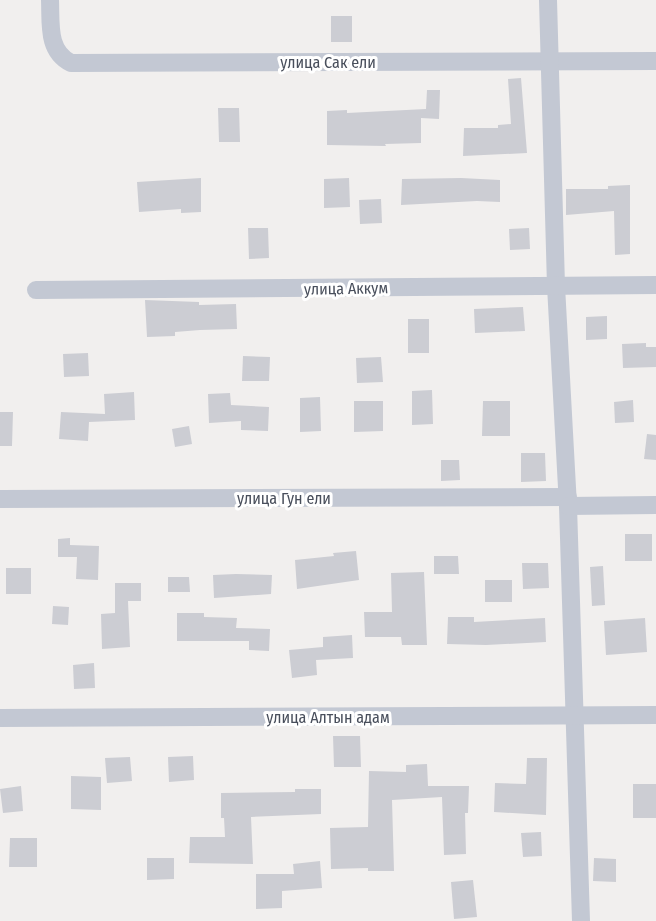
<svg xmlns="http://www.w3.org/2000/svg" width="656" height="921" font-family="'Fira Sans Condensed',sans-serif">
  <rect width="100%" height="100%" fill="#f1efee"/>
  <g fill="#cccdd3">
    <rect x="331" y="16" width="21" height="26"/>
    <path d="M521,78l6,75 -64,3 1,-28h34v-3l13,-1 -3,-45z"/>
    <path d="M427,90h13l-1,29 -18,-1v25l-36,1 1,2 -59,-1v-34l20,-1v3l79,-4z"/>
    <path d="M218,108h21l1,34h-21z"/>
    <path d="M201,178v34l-20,1v-4l-42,3 -2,-30z"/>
    <path d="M349,178l1,29 -26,1v-29z"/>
    <path d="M461,178l39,2v22l-23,-1 -76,4 1,-26z"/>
    <path d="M630,185v69l-15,1 -1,-44 -48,4v-26h42v-3z"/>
    <path d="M381,199l1,24 -22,1 -1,-24z"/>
    <path d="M248,228h20l1,30 -20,1z"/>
    <path d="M529,228l1,21 -20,1 -1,-21z"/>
    <path d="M145,300l54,2v3l37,-1 1,25 -37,1 -25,2v4l-28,1z"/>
    <path d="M523,307l2,24 -50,2 -1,-24z"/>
    <path d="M607,316v23l-21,1v-23z"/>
    <rect x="408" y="319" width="21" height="34"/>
    <path d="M646,343v4h10v20l-33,1 -1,-24z"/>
    <path d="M88,353l1,23 -25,1 -1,-23z"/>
    <path d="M243,356l27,1 -1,24h-27z"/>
    <path d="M381,357l2,25 -26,1 -1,-25z"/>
    <path d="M432,390l1,34 -21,1v-34z"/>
    <path d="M134,392l1,28 -46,2 -1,19 -29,-2 2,-27 44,2 -1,-20z"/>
    <path d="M230,393l1,12 38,2 -1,24 -27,-1v-9l-32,2 -1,-29z"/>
    <path d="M320,397l1,34 -21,1v-34z"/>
    <path d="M633,400l1,22 -19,1 -1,-21z"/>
    <path d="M354,401h29v30l-29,1z"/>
    <path d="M483,401h27v35h-28z"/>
    <path d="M0,412h13l-1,34h-12z"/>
    <path d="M189,426l3,18 -17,3 -3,-18z"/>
    <path d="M647,434l9,1v25l-12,-1z"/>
    <path d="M521,453h24l1,28 -25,1z"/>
    <path d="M441,460h18l1,20 -19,1z"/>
    <rect x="625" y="534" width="27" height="27"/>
    <path d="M70,538v7l29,1 -1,34 -22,-1 1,-22h-19v-18z"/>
    <path d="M356,551l3,29 -62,9 -2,-29 39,-4 -1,-3z"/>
    <path d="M434,556h24l1,18h-25z"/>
    <path d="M522,563h26l1,25 -26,1z"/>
    <path d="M603,566l2,39 -13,1 -2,-39z"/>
    <rect x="6" y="568" width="25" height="26"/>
    <path d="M424,572l3,73h-25l-1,-8h-36l-1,-25h28l-1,-39z"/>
    <path d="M236,574l36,1 -1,19 -57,4 -1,-23z"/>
    <path d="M168,577h21l1,15h-22z"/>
    <rect x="485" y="580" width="27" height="22"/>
    <path d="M115,583h26v18h-13l2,46 -28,2 -1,-35 14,-1z"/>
    <path d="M53,606l16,1 -1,18 -16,-1z"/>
    <path d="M177,613h27v4l33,1 -1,10 34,1 -1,22 -20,-1v-9h-72z"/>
    <path d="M448,617h26v5l71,-4 1,24 -60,3 -39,-1z"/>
    <path d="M645,618l2,34 -41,3 -2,-34z"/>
    <path d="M352,635l1,23 -37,2 1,15 -25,3 -3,-28 34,-3v-10z"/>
    <path d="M94,663l1,25 -21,1 -1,-24z"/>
    <path d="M333,736h27l1,31h-27z"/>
    <path d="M193,756l1,24 -25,2 -1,-25z"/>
    <path d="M130,757l2,24 -25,2 -2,-25z"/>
    <path d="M527,758h20l-1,57 -52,-3 1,-29 31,1z"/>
    <path d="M427,764l1,22h41l-1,27h-3l1,41 -22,1 -2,-58 -50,3 2,71h-26v-3l-37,1 -1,-41 38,-1 1,-56 37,1v-7z"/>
    <path d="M71,776l30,1v33l-30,-1z"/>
    <rect x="633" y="784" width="23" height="34"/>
    <path d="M21,786l2,25 -20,2 -3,-24z"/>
    <path d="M295,789h26v25l-70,3 2,47 -64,-1 1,-26h35l-1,-19h-3v-25l74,-1z"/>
    <path d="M541,832l1,24 -19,1 -2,-24z"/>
    <path d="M10,838h27v29h-28z"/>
    <path d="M147,858h27v21l-27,1z"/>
    <path d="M594,858l22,1v23l-23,-1z"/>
    <path d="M320,861l2,27 -40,3v17l-26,1v-35h38l-1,-10z"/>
    <path d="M473,880l4,37 -23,2 -3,-37z"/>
  </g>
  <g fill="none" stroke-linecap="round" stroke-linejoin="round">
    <g stroke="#c3c8d3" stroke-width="18">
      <path d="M50,0c1,24 -3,51 21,63l585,-2"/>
      <path d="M548,0l8,286 12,220 13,415"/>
      <path d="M36,290l620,-5"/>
      <path d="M0,499l568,-2"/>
      <path d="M568,506l88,-1"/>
      <path d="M0,718l656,-3"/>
    </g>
  </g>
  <g text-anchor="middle" stroke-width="6" stroke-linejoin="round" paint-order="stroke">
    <g font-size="16" fill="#484e5b" stroke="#fff">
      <text x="328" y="68">улица Сак ели</text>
      <text transform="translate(346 288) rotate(-1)" y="6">улица Аккум</text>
      <text x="284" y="504">улица Гун ели</text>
      <text x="328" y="723">улица Алтын адам</text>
    </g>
  </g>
</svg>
